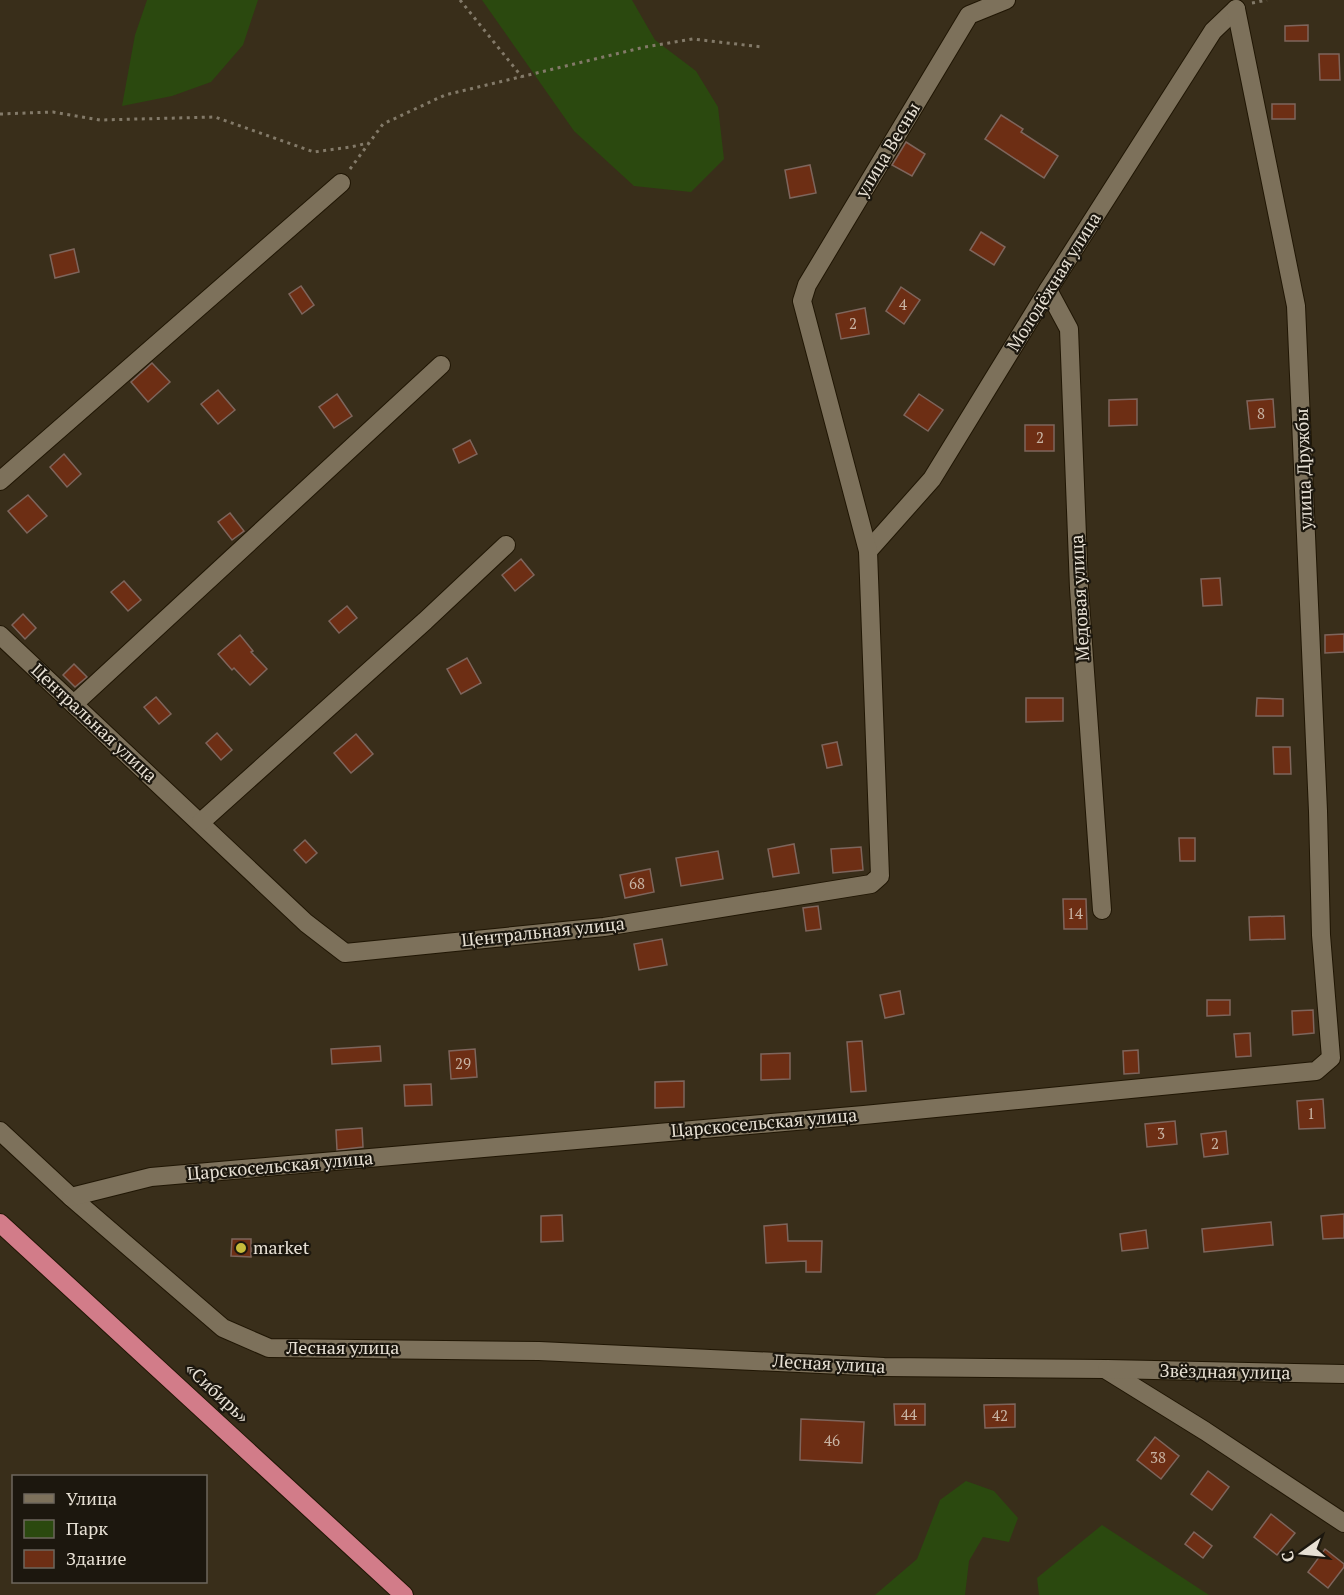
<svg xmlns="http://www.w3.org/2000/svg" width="1344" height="1595" font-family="'PT Serif',serif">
  <rect width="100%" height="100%" fill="#392e1a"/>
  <g fill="#2b490f">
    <path d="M147,0h111l-15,45 -32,37 -39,14 -50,10 13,-71z"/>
    <path d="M482,0h150l23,40 41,31 22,36 6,52 -33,33 -57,-6 -60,-55z"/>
    <path d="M966,1481l28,10 24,27 -9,24 -26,-5 -14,24 -4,34h-90l42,-36 23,-59z"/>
    <path d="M1102,1525l107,70h-170l-2,-17z"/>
  </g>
  <g fill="#6d2e14" stroke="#7e655c" stroke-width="1.5">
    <path d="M1308,25v16h-23v-15z"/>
    <path d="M1319,54h20l1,26h-20z"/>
    <rect x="1272" y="104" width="23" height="15"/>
    <path d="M1001,115l22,14 -2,3 37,24 -14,22 -59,-39z"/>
    <path d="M906,142l19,12 -13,22 -20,-11z"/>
    <path d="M810,165l6,28 -26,5 -5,-28z"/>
    <path d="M981,232l24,15 -11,18 -24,-15z"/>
    <path d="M74,249l5,23 -24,6 -5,-23z"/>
    <path d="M301,286l13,19 -12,9 -13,-20z"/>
    <path d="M901,287l19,13 -16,24 -18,-13z"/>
    <path d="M865,308l4,26 -28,5 -5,-25z"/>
    <path d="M152,363l18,19 -22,20 -17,-20z"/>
    <path d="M218,390l17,20 -17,14 -17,-20z"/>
    <path d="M337,394l15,22 -18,12 -15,-21z"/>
    <path d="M919,394l24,16 -15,21 -24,-16z"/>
    <path d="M1137,399v26l-28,1v-26z"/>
    <path d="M1273,399l2,28 -25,2 -3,-28z"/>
    <rect x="1025" y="425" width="29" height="26"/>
    <path d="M470,440l7,14 -18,9 -6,-14z"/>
    <path d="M64,454l17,20 -14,13 -17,-20z"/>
    <path d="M28,495l19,21 -20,17 -19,-22z"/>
    <path d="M230,513l14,18 -12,9 -14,-18z"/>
    <path d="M521,559l13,16 -19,16 -13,-16z"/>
    <path d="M1220,578l2,27 -19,1 -2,-27z"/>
    <path d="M124,581l17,19 -13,11 -17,-19z"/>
    <path d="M347,606l10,12 -18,15 -10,-12z"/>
    <path d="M23,614l13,14 -11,11 -13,-14z"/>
    <path d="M1344,634v18l-19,1v-18z"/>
    <path d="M240,635l13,16 -2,1 16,17 -17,16 -16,-17 -2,2 -14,-16z"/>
    <path d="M467,658l14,25 -20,11 -14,-25z"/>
    <path d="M74,664l13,13 -12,10 -12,-12z"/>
    <path d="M156,697l15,17 -12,10 -15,-17z"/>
    <path d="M1026,698h37v23l-37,1z"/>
    <path d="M1257,698l26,1v17h-27z"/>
    <path d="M217,733l15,17 -11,10 -15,-17z"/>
    <path d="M356,734l17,20 -22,19 -17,-20z"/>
    <path d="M837,742l5,23 -15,3 -5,-23z"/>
    <path d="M1273,747h17l1,27h-17z"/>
    <path d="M1179,838h16v23h-15z"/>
    <path d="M305,840l12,13 -11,10 -12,-13z"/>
    <path d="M794,844l5,29 -26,4 -5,-28z"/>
    <path d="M861,847l2,23 -30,3 -2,-24z"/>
    <path d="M718,851l5,28 -42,7 -5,-28z"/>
    <path d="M650,869l4,23 -29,6 -5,-23z"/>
    <path d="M1063,899h23l1,30h-23z"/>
    <path d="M818,906l3,23 -15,2 -3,-23z"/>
    <path d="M1284,916l1,23 -35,1 -1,-23z"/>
    <path d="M662,939l5,26 -28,5 -5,-26z"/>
    <path d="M900,991l4,23 -19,4 -5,-23z"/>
    <path d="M1207,1000h23v15l-23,1z"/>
    <path d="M1313,1010l1,23 -21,2 -1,-24z"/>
    <path d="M1250,1033l1,23 -15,1 -2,-23z"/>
    <path d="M862,1041l4,50 -15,1 -4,-50z"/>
    <path d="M380,1046l1,15 -49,3 -1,-15z"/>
    <path d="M475,1049l2,28 -26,2 -2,-28z"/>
    <path d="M1138,1050l1,23 -15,1 -1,-23z"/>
    <path d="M790,1053v26l-29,1v-26z"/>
    <path d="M684,1081v26l-29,1v-26z"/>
    <path d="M431,1084l1,21 -27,1 -1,-21z"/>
    <path d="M1323,1099l2,29 -26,1 -2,-28z"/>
    <path d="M1175,1121l2,23 -30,3 -2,-23z"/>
    <path d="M362,1128l1,19 -26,3 -1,-20z"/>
    <path d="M1226,1131l2,23 -24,3 -3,-23z"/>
    <path d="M1344,1214v24l-21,1 -2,-23z"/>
    <path d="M562,1215l1,26 -22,1v-26z"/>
    <path d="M1271,1222l2,23 -69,7 -2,-23z"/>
    <path d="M787,1224l1,17h34l-1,31h-15v-11l-40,2 -2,-37z"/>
    <path d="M1146,1230l2,18 -26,3 -2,-17z"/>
    <path d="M232,1239h19v18l-20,-1z"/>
    <path d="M894,1404h31v21h-30z"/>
    <path d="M1015,1404v23l-30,1 -1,-23z"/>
    <path d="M801,1419l63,3 -2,41 -62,-3z"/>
    <path d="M1155,1437l24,19 -18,23 -24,-19z"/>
    <path d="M1208,1471l21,16 -17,23 -21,-16z"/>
    <path d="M1271,1514l24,19 -18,22 -23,-18z"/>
    <path d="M1194,1532l18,14 -9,12 -18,-14z"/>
    <path d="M1325,1549l19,15v3l-16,21 -20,-16z"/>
  </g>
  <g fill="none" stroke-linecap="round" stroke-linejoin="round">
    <g stroke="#201604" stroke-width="20">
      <g id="minor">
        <path d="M1048,290l21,39 10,259 23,322"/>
        <path d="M0,481l341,-298"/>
        <path d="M868,551l64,-72 116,-189 165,-259 23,-22"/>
        <path d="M0,635l306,288 39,30 259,-26 267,-43 9,-8 -12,-325 -66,-250 5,-16 162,-270 37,-15"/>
        <path d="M74,704l367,-339"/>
        <path d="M201,822l224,-201 81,-76"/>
        <path d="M0,1131l71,66 152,131 46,20 270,3 345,16 221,2 100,62 139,92"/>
        <path d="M71,1197l80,-20 713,-62 452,-44 15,-13 -10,-123 -3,-124 -22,-505 -60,-297"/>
        <path d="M1107,1369l237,5"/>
      </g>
    </g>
    <g stroke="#201604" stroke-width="20">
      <path id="highway" d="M0,1223l404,372"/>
    </g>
    <g stroke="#837a69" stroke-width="3" stroke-dasharray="3 4.5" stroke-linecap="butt">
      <path d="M460,0l62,77"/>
      <path d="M1252,3l15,-3"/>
      <path d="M0,114l53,-2 47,8 115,-3 99,35 37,-5 17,-4"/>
      <path d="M350,169l33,-45 62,-29 200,-48 48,-8 69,8"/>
    </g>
    <use href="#minor" stroke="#7d715b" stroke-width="18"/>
    <use href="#highway" stroke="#d27c89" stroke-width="18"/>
  </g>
  <circle fill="#c7bb3b" stroke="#1c170e" stroke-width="2" cx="241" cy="1248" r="6"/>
  <g text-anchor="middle" stroke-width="4.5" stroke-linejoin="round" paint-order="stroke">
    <g font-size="15" fill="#c8b4a4">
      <text x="903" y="310">4</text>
      <text x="853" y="329">2</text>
      <text x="1261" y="419">8</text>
      <text x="1040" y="443">2</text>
      <text x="637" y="889">68</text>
      <text x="1075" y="919">14</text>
      <text x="463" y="1069">29</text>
      <text x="1311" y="1119">1</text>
      <text x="1161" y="1139">3</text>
      <text x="1215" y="1149">2</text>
      <text x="909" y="1420">44</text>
      <text x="1000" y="1421">42</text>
      <text x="832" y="1446">46</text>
      <text x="1158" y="1463">38</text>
    </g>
    <g font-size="18" fill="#e7e0d4" stroke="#1c170e">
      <text transform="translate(888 150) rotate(-59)" y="6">улица Весны</text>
      <text transform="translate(1054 282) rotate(-58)" y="6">Молодёжная улица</text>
      <text transform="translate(1304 469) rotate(-92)" y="6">улица Дружбы</text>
      <text transform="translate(1080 598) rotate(-93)" y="6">Медовая улица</text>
      <text transform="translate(94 723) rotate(43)" y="6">Центральная улица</text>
      <text transform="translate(543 932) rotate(-6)" y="6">Центральная улица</text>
      <text transform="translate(764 1123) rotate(-5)" y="6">Царскосельская улица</text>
      <text transform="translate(280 1166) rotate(-5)" y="6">Царскосельская улица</text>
      <text x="343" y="1354">Лесная улица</text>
      <text transform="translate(829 1364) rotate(3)" y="6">Лесная улица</text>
      <text transform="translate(1225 1372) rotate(1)" y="6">Звёздная улица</text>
      <text transform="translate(217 1393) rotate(43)" y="6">«Сибирь»</text>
    </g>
    <g font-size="18" fill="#e7e0d4" stroke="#1c170e" text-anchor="start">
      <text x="253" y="1254">market</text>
    </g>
  </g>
  <rect x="12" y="1475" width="195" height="108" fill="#1c170e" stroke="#6d675d" stroke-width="1.5"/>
  <rect x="24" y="1494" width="30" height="9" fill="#7d715b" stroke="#6d675d" stroke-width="1.5"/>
  <text x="66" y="1505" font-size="18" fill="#e7e0d4">Улица</text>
  <rect x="24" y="1520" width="30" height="18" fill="#2b490f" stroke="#6d675d" stroke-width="1.5"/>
  <text x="66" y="1535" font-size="18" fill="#e7e0d4">Парк</text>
  <rect x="24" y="1550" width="30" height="18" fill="#6d2e14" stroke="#6d675d" stroke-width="1.5"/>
  <text x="66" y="1565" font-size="18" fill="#e7e0d4">Здание</text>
  <g transform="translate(1302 1553) rotate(255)" stroke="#1c170e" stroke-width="4.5" paint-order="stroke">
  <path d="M0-4.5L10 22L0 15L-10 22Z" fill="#e7e0d4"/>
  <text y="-9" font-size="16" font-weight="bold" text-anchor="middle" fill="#e7e0d4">С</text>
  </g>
</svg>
